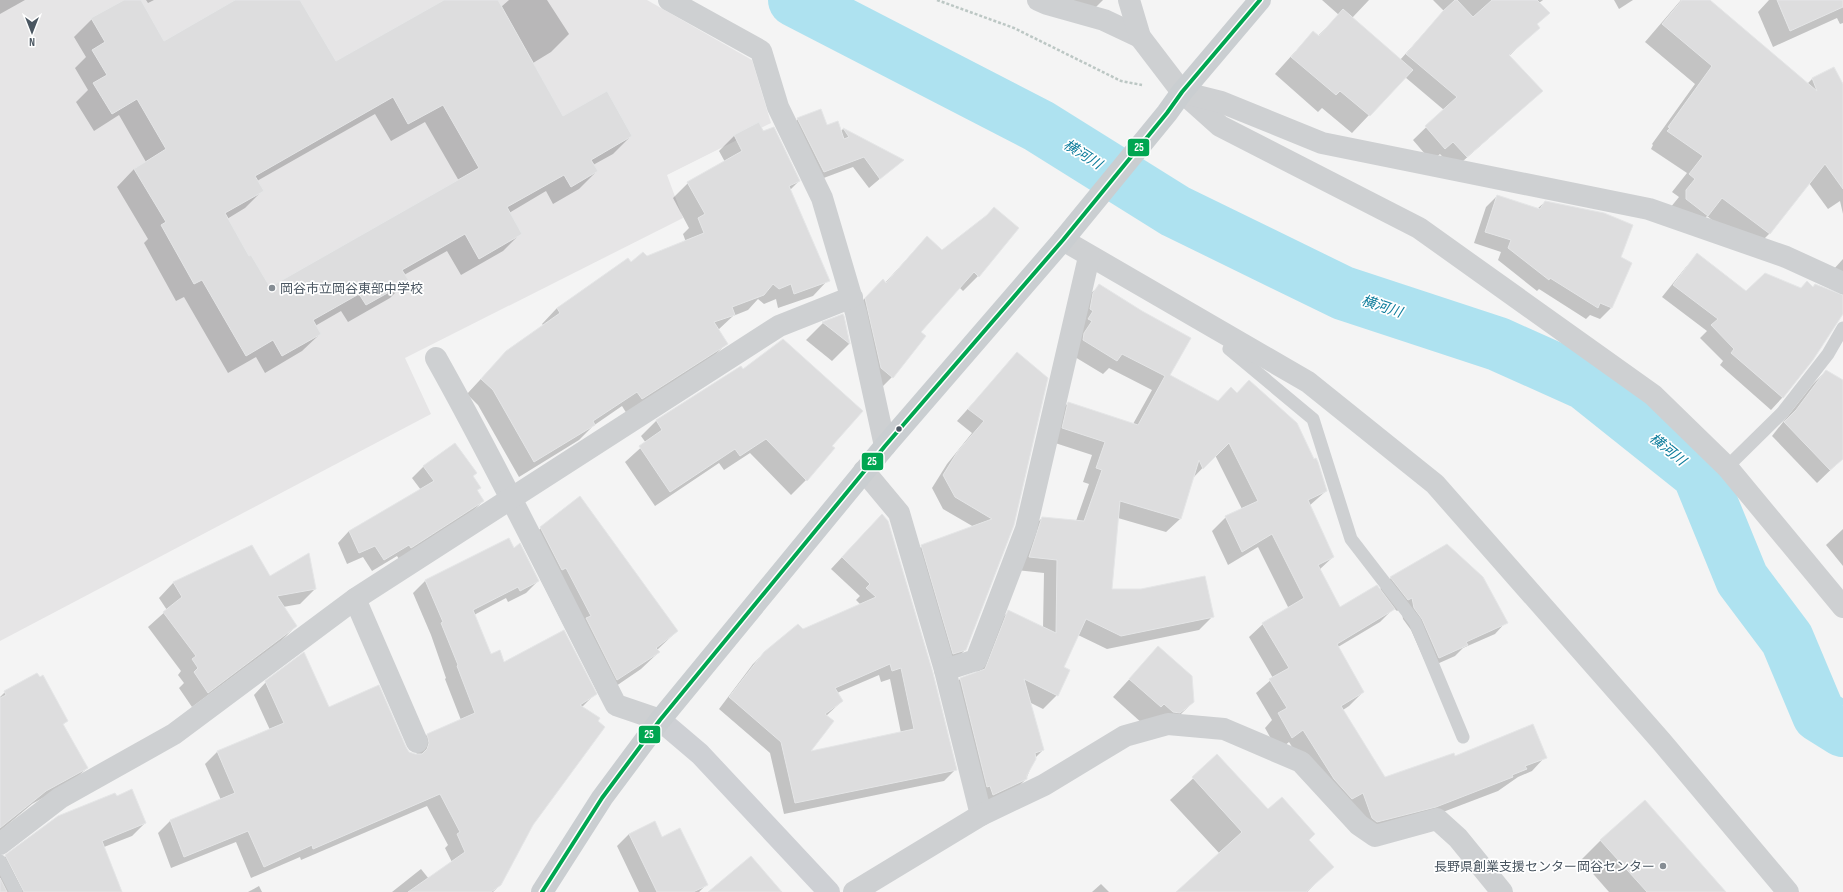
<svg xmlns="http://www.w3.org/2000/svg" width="1843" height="892" font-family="'Sofia Sans Condensed','Noto Sans JP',sans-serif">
  <rect width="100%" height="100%" fill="#f4f4f4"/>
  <path fill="#e6e5e6" d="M0,0h647l105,60 19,63 -104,52 16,43 -278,140 26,56 -431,227z"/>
  <g fill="#0003" fill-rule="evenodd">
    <path d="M0,0h25l-25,14z"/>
    <path d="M126,0h14l24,42 73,-42h62l36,62 111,-62h51l4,7 8,-7h38l22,34 -18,18 -18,11 30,54 68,19 -18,18 -20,11 4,6 -18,18 -26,15 -7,-13 -37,22 11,21 -17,17 -42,24 -14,-24 -43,24 4,5 -18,18 -42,24 -7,-11 -26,15 5,8 -18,17 -37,22 -9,-16 -28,16 -44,-76 -8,4 -32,-58 4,-4 -31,-52 17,-18 12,-7 -27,-47 -25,16 -18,-29 12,-12 -13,-22 11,-11 -12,-20 18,-18zM375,114l16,27 34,-19 34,59 -189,107 -21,-30 -22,-39 18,-11 17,-17 -5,-10z"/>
    <path d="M146,0h8l-6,3z"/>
    <path d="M1050,0h53l-11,11z"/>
    <path d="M1322,0h47l-17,18 48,42 44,-49 -11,-11h110l-4,3 9,10 -12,12 3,2 -30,29 33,35 -88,78 -14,-15 -9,7 -18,-21 31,-30 -39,-33 -53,56 -30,-25 -4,4 -43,-38 38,-42 5,4 21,-21z"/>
    <path d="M1614,0h19l-14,9z"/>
    <path d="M1681,0h28l98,84 5,-5 21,-10 10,17v128l-3,-13 -12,8 -19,-26 -40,51 -17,17 -45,-35 -17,17 -20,-25 9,-11 -7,-5 15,-19 -36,-24 2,-4 -1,-1 43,-60 -50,-42z"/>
    <path d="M1769,0h74v23l-3,1 -3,-6 -64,29 -15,-35z"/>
    <path d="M798,119l42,13 3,-3 59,31 -33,28 -16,-21 -40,15 -26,-52z"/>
    <path d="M758,123l41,58 -9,9 38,90 -15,16 -35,12 -2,-9 -12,5 -6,-5 -10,11 -15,6 -15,14 8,14 -15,15 -84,55 -5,-8 -29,20 -14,14 -60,37 -41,-72 -11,-11 24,-26 53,-42 -2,-2 15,-16 73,-45 56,-21 -3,-8 6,-6 -16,-30 15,-15 37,-21 -6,-11 15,-15z"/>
    <path d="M1497,196l40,13 8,-7 74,56 11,6 -19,44 -11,11 -10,-4 -4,4 -47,-30 -2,2 -39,-31 3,-8 -27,-9 12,-36z"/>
    <path d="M981,221l-3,55 -15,15 -4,-4 -39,45 -28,45 -15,15 -27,-78 18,-19 17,-12 42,-46 15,14z"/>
    <path d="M1698,255l48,38 92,26 -56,79 -11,12 -51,-45 3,-4 -23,-23 7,-7 -45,-34 24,-30z"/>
    <path d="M1843,259v45l-1,1 -9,-35z"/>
    <path d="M1100,285l69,90 157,116 -17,15 24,51 -14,13 21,38 39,-18 12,-12 115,44 -11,12 -32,14 -8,8 -27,12 -17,-38 -8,-11 -2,-11 -4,3 -3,-3 -14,14 -42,25 25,45 -14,14 -6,4 42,68 69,-21h91l-13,14 -14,6 -20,14 -76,29 -59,16 -42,-43 -32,-51 -11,9 -13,-23 7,-8 -16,-27 17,-15 -24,-41 14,-13 26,-15 -31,-62 -30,18 -16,-34 14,-14 16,-8 -27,-54 -23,24 -12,40 -14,13 -48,-14 -7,72 101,27 -13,13 -92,19 -29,-14 -15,33 -6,27 -14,14 -14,-7 14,48 -8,8 -9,21 -14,14 -32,15 -33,-115 13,-14 16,-6 19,-48 14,-14 34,17 1,-55 -28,-3 12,-38 14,-14 34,3 13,-37 -6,-2 9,-27 -43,-14 6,-24 13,-14 65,21 19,-34 -43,-22 -6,6 -33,-20 16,-56z"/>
    <path d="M843,315l6,29 -17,17 -26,-21 17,-17z"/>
    <path d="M1017,354l30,24 -81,271 -13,13 -43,-104 12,-12 52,-19 -31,-18 -11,-21 15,-24 25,-31 -15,-12z"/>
    <path d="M740,367l90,79 -24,34 -15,15 -41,-42 -26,17 -5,-7 -64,43 -30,-44 21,-19 -5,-7 15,-15z"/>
    <path d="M1826,371l17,11v76l-26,25 -45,-47 41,-52z"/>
    <path d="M424,466l48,11 7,11 -2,3 6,10 -12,12 -72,46 -2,-3 -25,15 -9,-14 -16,7 -9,-21 11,-12 72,-41 -9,-12z"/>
    <path d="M870,527l86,242 -12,12 -160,33 -14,-61 -51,-44 34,-45 12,-12 38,-21 58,-26 -5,-5 4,-4 -29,-27zM879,675l2,7 9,-3 11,54 -93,19 18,-36 16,-15 -5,-8z"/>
    <path d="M541,528l136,103 -20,19 2,2 -18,17 -41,28 -77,-152z"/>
    <path d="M1843,529v37l-17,-21z"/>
    <path d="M509,540l4,9 25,32 -12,12 -18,9 -2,-4 -32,17 16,40 14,8 91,31 -13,13 -49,117 -32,60 -8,8h-101l29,-23 8,10 23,-17 -7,-14 3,-3 -21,-39 -126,54 -1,-3 -49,21 -15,-36 -65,26 -13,-35 12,-12 51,-21 -16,-36 12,-12 53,-22 -16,-35 12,-13 62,26 77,39 4,6 8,2 -2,-8 13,-13 33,-14 -16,-41 1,-1 -15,-43 -18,-42 12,-12z"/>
    <path d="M252,547l18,30 45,12 -15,15 -17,3 13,19 -15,15 -89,66 -13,-19 5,-5 -6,-8 3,-4 -33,-44 19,-17 -8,-12 14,-15z"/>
    <path d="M1158,648l35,54 -17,17 -33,5 -30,-27z"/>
    <path d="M5,692l62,29 -5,4 25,43 -13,12 -42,24 -32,27v-134z"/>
    <path d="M1217,756l51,54 40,30 24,27 -25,25h-130l43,-38 -50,-54z"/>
    <path d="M654,822l8,16 44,47 -7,7h-60l-22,-46 12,-12z"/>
    <path d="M145,823l-13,13 -28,11 18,45h-122v-30l6,-6z"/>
    <path d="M1601,840l124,52h-116l-28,-32z"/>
    <path d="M1101,884l8,8h-17z"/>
    <path d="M259,886l3,6h-14z"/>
  </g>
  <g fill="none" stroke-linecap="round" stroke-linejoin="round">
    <path stroke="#aee2f0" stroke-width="54" d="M795,0l244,126 136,85 168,82 155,51 87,39 114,91 43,105 45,60 32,76 24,15"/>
  </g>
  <g fill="#ddddde" stroke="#e5e6e7" fill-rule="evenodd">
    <path d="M124,0h17l23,41 71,-41h65l36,61 108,-61h54l65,116 44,-25 25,45 -41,24 7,11 -27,16 -7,-12 -57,32 15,27 -43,25 -14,-25 -63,36 7,11 -43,24 -7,-11 -46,26 8,14 -39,22 -9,-16 -27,16 -44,-76 -8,4 -33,-59 5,-3 -32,-53 32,-20 -29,-50 -25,15 -19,-31 14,-8 -15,-25 13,-8 -14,-24zM393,97l15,27 35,-19 36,63 -209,119 -19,-32 -2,1 -24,-43 39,-22 -9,-15z"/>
    <path d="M1455,0h2l16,17 19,-17h45l13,13 -13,11 3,4 -31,27 34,36 -76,66 -14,-15 -8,7 -20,-23 32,-29 -51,-43 37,-43z"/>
    <path d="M1682,0h28l107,91 -5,-13 22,-11 9,17v105l-18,-25 -55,70 -48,-36 -14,18 -22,-17v-9l9,-11 -6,-5 14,-18 -36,-25 3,-3 -2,-1 44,-61 -50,-42z"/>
    <path d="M1777,0h66v7l-53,24z"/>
    <path d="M1343,9l70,61 -43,46 -30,-25 -4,4 -45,-38 22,-26 6,5z"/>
    <path d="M821,109l6,16 11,-4 6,18 5,-2 -6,-9 61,32 -24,19 -16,-22 -40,15 -27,-54z"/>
    <path d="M759,122l4,9 11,-4 26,54 -11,5 41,95 -36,13 -3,-10 -12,5 -6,-5 -9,11 -32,12 3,8 -21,7 14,22 -86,55 -5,-7 -44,29 2,4 -61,37 -41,-72 -12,-11 25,-28 54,-38 -3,-5 71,-50 3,4 12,-10 4,4 57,-23 -6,-15 7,-4 -18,-32 55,-31 -8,-16z"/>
    <path d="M1497,195l43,14 5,-8 59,12 29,12 -12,32 11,6 -20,45 -12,-5 -2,5 -48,-30 -1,2 -41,-32 3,-8 -26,-8z"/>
    <path d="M994,207l25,21 -40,49 -5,-5 -53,60 5,4 -33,42 -12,-10 -16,-70 18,-19 3,4 41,-47 15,14 45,-35z"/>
    <path d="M1697,253l49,38 19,-18 36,15 6,-7 6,6 2,-3 28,11v19l-30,46 -30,38 -52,-45 3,-4 -23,-24 7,-6 -45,-34z"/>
    <path d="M1099,284l43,27 49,27 -21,37 48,26 13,-14 6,6 12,-13 48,43 17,36 2,-1 2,4 9,29 -19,9 26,57 -16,8 22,42 37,-22 18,24 -58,35 27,48 -23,14 44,71 69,-24 1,3 78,-32 14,34 -22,8 2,3 -15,6 1,2 -77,30 -59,15 -5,-4 -9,-25 -11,6 -18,-20 -31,-49 -11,8 -14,-25 9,-5 -18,-29 20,-11 -27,-45 42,-25 -32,-64 -30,18 -17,-36 33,-15 -29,-58 -26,26 -4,-9 -18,59 -61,-18 -8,88h29l64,-13 9,41 -93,19 -35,-17 -22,48 6,3 -12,26 -34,-17 20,71 -9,3 1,6 -9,16v4l-34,16 -3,-9 -3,1 -27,-109 25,-9 23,-59 48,23 1,-73 -28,-3 13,-40 42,4 18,-51 -6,-2 9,-26 -43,-14 6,-26 70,23 27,-49 -43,-22 -5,7 -34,-21 1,-7 8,-12 -4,-2 5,-8 -3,-2 3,-16z"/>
    <path d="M843,314l1,2 6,28 -28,-22z"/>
    <path d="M783,339l80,72 -31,35 3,2 -28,33 -41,-42 -26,17 -5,-7 -65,43 -31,-46 23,-16 -6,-10 85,-54 2,3z"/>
    <path d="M1017,352l31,26 -34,147 -48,125 -13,4 -32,-109 71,-26 -37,-22 -12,-22 15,-24 26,-30 -16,-12z"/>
    <path d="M1826,370l17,10v79l-13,11 -46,-48 12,-12z"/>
    <path d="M455,443l22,30 -4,3 8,12 -4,2 7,11 -73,47 -2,-3 -25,15 -9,-14 -16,7 -10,-22 85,-50 -11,-15z"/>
    <path d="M580,496l98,135 -22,17 4,4 -43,28 -31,-62 5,-2 -25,-48 -4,2 -22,-43z"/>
    <path d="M882,514l6,7 45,152 24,97 -162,33 -14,-61 -52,-45 35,-45 34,-28 5,5 73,-32 -10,-9 4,-4 -28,-27zM890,664l2,7 9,-3 13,61 -103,22 23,-30 -9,-7 18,-13 -8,-13z"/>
    <path d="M509,538l5,10 6,-5 19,38 -19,10 -2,-4 -45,23 18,44 9,-4 4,12 60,-32 33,64 -17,11 20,13 -2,3 7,6 -72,98 -32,60 -10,7h-83l57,-40 -8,-18 3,-2 -20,-38 -127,55 -1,-4 -48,22 -16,-36 -64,26 -14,-37 65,-27 -18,-42 67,-28 -19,-42 39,-29 25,55 50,-22 27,62 3,5 6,2h7l5,-5 2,-6 -2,-9 48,-21 -18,-47 1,-1 -17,-42 2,-1 -18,-42z"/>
    <path d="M1447,544l36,33 25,46 -42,19 2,3 -29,13 -17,-39 -8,-11 -2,-10 -4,2 -18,-23z"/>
    <path d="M252,545l18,31 39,-23 7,36 -39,7 20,30 -89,67 -14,-21 4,-4 -6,-9 4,-3 -33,-44 19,-15 -9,-15z"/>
    <path d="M1158,646l34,30 2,26 -14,11 -7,-1 -9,-8 -3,3 -32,-28z"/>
    <path d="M37,673l3,4 3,-2 25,46 -5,3 25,44 -42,23 -46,37v-130l6,-3 -2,-4z"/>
    <path d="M1217,754l51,55 14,-12 33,37 -6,6 25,27 -28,25h-130l66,-60 -50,-55z"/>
    <path d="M132,789l14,34 -44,18 20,51h-98l-19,-37 53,-39 57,-23 2,3z"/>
    <path d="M1645,800l81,92h-79l-47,-52z"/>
    <path d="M655,821l7,16 18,-9 28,57 -15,7h-36l-28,-58z"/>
    <path d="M751,856l31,36h-74z"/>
    <path d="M0,878l7,14h-7z"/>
  </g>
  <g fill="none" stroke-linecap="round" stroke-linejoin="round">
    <path stroke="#bcc7c4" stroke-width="2.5" stroke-dasharray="3 2" stroke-linecap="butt" d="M937,0l77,28 107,53 21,4"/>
    <g stroke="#ced0d2" stroke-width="13">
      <path d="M1234,338l-5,11 84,70 38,120 64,83 48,115"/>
      <path d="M1727,467l55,-54 46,-59 15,-26"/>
      <path d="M0,861l16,31"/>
    </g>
    <g stroke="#ced0d2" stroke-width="22">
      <path d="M669,0l92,51 17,56 44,91 34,115 29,133"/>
      <path d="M1038,0l9,4 57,16 36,17"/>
      <path d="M1129,0l11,37 42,55 38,34 199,102 234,167 74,72 116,140"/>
      <path d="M1185,93l36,9 101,41 327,66 137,48 57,26"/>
      <path d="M1063,240l245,142 127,102 226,257 127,151"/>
      <path d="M436,358c64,114 121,232 180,347l44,15"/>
      <path d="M864,471l35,42 46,157"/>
      <path d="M355,599l62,143"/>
      <path d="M981,815l-36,-145 31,-10 50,-131 63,-272"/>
      <path d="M0,844l60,-46 114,-64 181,-135 424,-273 73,-29"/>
      <path d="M854,892l127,-77 63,-30 81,-49 43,-12 56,5 77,33 58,63 16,11 62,-17 21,19 44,54"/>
    </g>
    <path stroke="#ced0d4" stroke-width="22" d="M660,720l40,34 129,138"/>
    <path stroke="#caced1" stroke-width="22" d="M542,892l60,-94 58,-78 225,-274 178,-206 104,-127 15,-21 78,-92"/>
    <g stroke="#fff" stroke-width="7">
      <path id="bus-1" d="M542,892l60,-94 58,-78 225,-274 178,-206 104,-127 15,-21 78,-92"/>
    </g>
    <use href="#bus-1" stroke="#00a651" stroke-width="4"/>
  </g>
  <g fill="#868d94" stroke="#fff" stroke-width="1.5">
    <circle cx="272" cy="288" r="4"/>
    <circle cx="1663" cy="866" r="4"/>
  </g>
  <circle fill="#4a5661" stroke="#fff" stroke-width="1.5" cx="899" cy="429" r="3.5"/>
  <g text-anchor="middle" stroke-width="3.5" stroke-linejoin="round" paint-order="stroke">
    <g font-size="13" fill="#4a5661" stroke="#fff" text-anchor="start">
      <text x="280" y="293">岡谷市立岡谷東部中学校</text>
      <text x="1655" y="871" text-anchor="end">長野県創業支援センター岡谷センター</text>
    </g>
    <g font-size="14" font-style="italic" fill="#0c7c9b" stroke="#fff">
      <text transform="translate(1083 154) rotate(32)" y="5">横河川</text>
      <text transform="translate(1382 306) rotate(18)" y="5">横河川</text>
      <text transform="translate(1668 449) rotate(39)" y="5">横河川</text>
    </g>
  </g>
  <g stroke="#fff" stroke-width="1.5">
    <rect x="1127" y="138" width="23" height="19" rx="4" fill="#00a651"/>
    <rect x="861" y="452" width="23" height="19" rx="4" fill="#00a651"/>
    <rect x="638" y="725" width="23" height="19" rx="4" fill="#00a651"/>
  </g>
  <g font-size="11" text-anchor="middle" font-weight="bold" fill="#fff">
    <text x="1139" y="151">25</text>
    <text x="872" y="465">25</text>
    <text x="649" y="738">25</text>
  </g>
  <g transform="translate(32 32) rotate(180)" stroke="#ffffff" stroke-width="3" paint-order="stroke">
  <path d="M0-3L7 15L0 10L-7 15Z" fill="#4a5661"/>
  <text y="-6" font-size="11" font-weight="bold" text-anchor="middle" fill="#4a5661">N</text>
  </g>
</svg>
